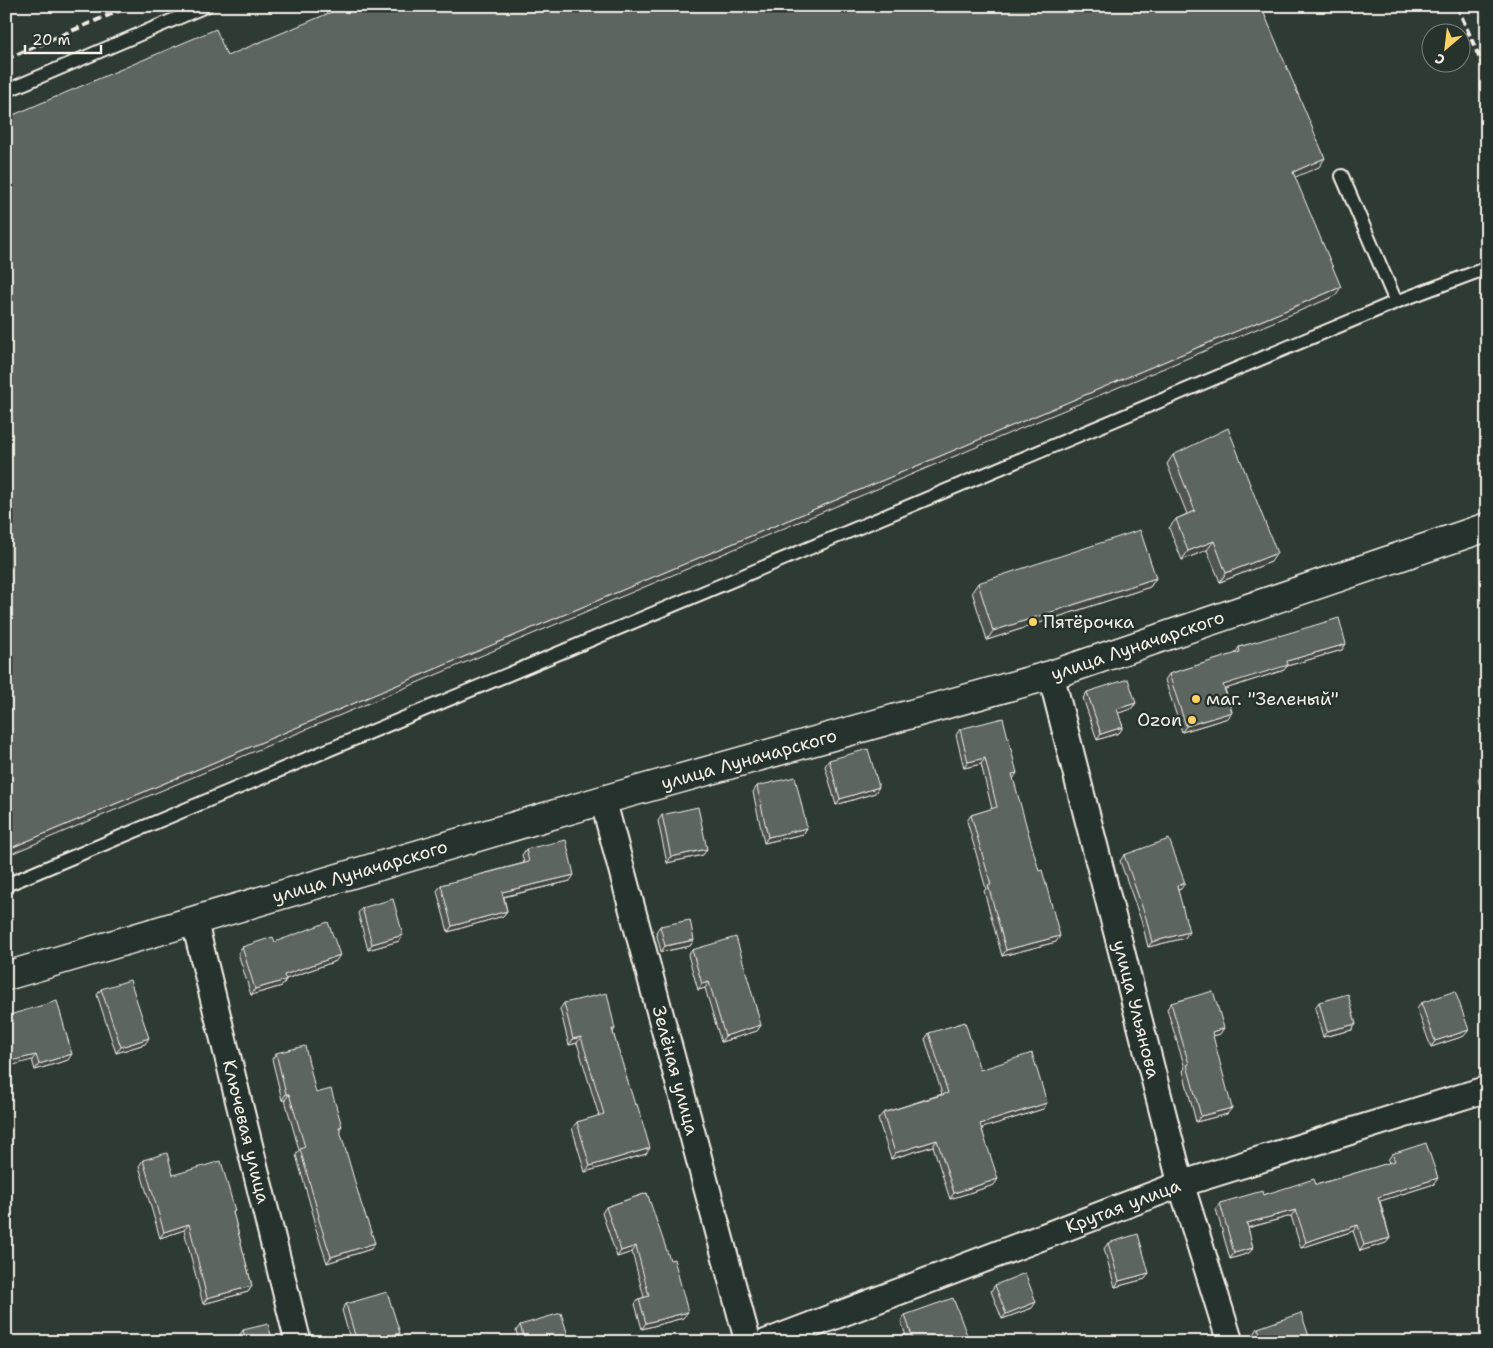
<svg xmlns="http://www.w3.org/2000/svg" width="1493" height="1348" font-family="'Shantell Sans',sans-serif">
  <rect width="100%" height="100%" fill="#2e3b34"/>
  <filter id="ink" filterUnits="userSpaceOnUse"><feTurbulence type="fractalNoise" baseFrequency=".02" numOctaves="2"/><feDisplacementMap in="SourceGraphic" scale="10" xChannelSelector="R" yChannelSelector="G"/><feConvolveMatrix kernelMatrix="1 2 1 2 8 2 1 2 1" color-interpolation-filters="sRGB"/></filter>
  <g filter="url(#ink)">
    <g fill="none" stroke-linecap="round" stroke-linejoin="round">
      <g stroke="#f4f1e8" stroke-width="16">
        <g id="service">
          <path d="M6,91l200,-85"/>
          <path d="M1342,176l54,126 91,-34"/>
          <path d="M6,885l1390,-583"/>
        </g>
      </g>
      <g stroke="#f4f1e8" stroke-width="29">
        <g id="minor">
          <path id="s1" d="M1051,675l130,509 49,158"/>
          <path id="s2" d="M603,800l145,542"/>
          <path id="s3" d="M194,920l104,422"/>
          <path id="s4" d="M767,1342l414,-158 306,-95"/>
        </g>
      </g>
      <g stroke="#f4f1e8" stroke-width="31">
        <g id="tertiary">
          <path id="s5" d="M6,976l597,-176 448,-125 436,-148"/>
        </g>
      </g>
      <use href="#service" stroke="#26332d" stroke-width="12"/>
      <use href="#minor" stroke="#26332d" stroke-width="25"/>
      <use href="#tertiary" stroke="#26332d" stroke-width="28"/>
      <g stroke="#f4f1e8" stroke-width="4" stroke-dasharray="8 4" stroke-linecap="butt">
        <path d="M1457,6l30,69"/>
        <path d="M6,59l124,-53"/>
      </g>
    </g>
    <g fill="#4f5751" stroke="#f4f1e8">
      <path d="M1173,455l98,107 -51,20 -13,-32 -25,10 -13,-32 7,-9 11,-5 -20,-50z"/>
      <path d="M1156,578l-6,9 -163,53 -15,-48 6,-9z"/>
      <path d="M1279,636l63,14 -55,16 -3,4 -59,19 7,23 -4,6 -46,14 -17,-52 4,-6 66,-20 4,-7z"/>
      <path d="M1087,692l49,11 -5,6 -13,4 5,14 -4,6 -22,7 -14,-42z"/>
      <path d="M1487,725v26l-6,-19 4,-6z"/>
      <path d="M960,729l53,50 43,163 -54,14 -18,-65 2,-2 -19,-68 4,-6 21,-6 -11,-45 -17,4 -8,-33z"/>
      <path d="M829,760l46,33 -39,12 -11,-39z"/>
      <path d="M1487,773v36l-9,-29 4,-6z"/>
      <path d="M757,786l50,42 -4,6 -39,9 -11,-51z"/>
      <path d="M662,815l41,40 -36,8 -9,-42z"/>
      <path d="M526,849l44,32 -66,16 3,14 -4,5 -55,16 -11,-41 4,-6 83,-22 -2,-8z"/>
      <path d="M1124,855l57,34 -3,1 7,48 -37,9 -6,-24 -22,-62z"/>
      <path d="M362,908l37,33 -31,9 -10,-37z"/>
      <path d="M660,926l34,14 -4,6 -29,6 -5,-20z"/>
      <path d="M275,942l61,19 -50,18 -4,7 -31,9 -13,-42 4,-6z"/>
      <path d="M692,950l69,75 -4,6 -36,11 -16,-54 -7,2 -10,-35z"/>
      <path d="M101,989l44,55 -29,9 -19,-58z"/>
      <path d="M1319,1002l37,22 -4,6 -29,7 -8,-29z"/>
      <path d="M564,1003l51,26 -2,3 33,122 -61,18 -13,-44 5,-6 22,-6 -22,-73 -8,2 -9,-36z"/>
      <path d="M1171,1003l49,31 -7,2 14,78 -31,8 -13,-51 2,-3 -18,-59z"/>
      <path d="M1421,1003l43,33 -33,11 -14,-38z"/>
      <path d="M6,1016l62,44 -33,10 -3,-10z"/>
      <path d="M929,1033l51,37 63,39 -61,19 12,57 -44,14 -17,-53 -42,13 -13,-40 5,-6 59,-19 -17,-55z"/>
      <path d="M276,1053l40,40 26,33 -3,4 32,119 -44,14 -13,-40 1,-2 -19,-66 3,-5 -14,-50h-3l-10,-41z"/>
      <path d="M1392,1154l42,30 -54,17 10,37 -4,5 -26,8 -7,-20 -52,17 -10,-32 -43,12 5,20 -4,5 -19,6 -14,-50 4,-6 96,-18 73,-22 -1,-3z"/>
      <path d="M143,1160l30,15 62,36 -2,2 19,73 -4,6 -45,12 -19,-74 -24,8 -21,-72z"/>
      <path d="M647,1193l36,125 -41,11 -7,-25 4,-5 5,-2 -12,-45 -15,5 -15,-44 4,-6z"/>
      <path d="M1108,1243l37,36 -30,8 -11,-38z"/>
      <path d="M995,1285l37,23 -30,11 -11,-28z"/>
      <path d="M346,1304l54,29 -4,6 -8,3h-37l-9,-32z"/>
      <path d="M905,1315l57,26 -2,1h-52l-7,-21z"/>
      <path d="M520,1325l50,17h-50l-4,-11z"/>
      <path d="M1258,1328l53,14h-54l-3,-8z"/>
      <path d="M243,1330l30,12h-33l-1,-6z"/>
    </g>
    <g fill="#404742" stroke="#f4f1e8">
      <path d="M1325,158l-6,9 -33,14 7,-9z"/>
      <path d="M1341,287l-6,9 -1329,560v-6z"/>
      <path d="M1214,541l-7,9 -25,10 6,-9z"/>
      <path d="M1277,553l-6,9 -51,20 6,-9z"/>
      <path d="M1156,578l-6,9 -163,53 6,-9z"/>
      <path d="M1346,644l-4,6 -55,16 -3,4 -65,21 4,-6 64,-24z"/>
      <path d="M1136,703l-5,6 -18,6 4,-6z"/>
      <path d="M1232,712l-4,6 -46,14 4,-6z"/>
      <path d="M1123,727l-4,6 -22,7 4,-6z"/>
      <path d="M985,758l-4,6 -17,4 4,-6z"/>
      <path d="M1017,773l-4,6 -1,-5z"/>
      <path d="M879,787l-4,6 -39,12 4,-6z"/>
      <path d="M807,828l-4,6 -39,9 4,-6z"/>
      <path d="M707,849l-4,6 -36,8 4,-6z"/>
      <path d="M574,875l-4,6 -72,17 4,-6z"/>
      <path d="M1185,883l-4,6 -8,3 4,-6z"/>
      <path d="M507,911l-4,5 -55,16 4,-6z"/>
      <path d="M1189,932l-4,6 -37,9 4,-5z"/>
      <path d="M403,935l-4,6 -31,9 4,-6z"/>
      <path d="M1060,936l-4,6 -54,14 4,-6z"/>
      <path d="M694,940l-4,6 -29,6 4,-6z"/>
      <path d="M340,955l-4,6 -56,20 4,-6z"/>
      <path d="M286,980l-4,6 -31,9 4,-6z"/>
      <path d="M709,982l-4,6 -7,2 4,-6z"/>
      <path d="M1356,1024l-4,6 -29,7 4,-6z"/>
      <path d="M761,1025l-4,6 -36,11 4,-6z"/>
      <path d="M1224,1028l-4,6 -13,4 5,-6z"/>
      <path d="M1469,1030l-5,6 -33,11 4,-6z"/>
      <path d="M581,1037l-4,6 -8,2 4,-6z"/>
      <path d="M149,1038l-4,6 -29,9 5,-6z"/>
      <path d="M72,1054l-4,6 -33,10 4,-6z"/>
      <path d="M36,1055l-4,5 -26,7v-5z"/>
      <path d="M286,1094h3l-4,6h-3z"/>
      <path d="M1047,1103l-4,6 -67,21 4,-6z"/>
      <path d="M1232,1108l-5,6 -31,8 5,-6z"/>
      <path d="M937,1140l-4,6 -42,13 4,-6z"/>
      <path d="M650,1148l-4,6 -61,18 5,-6z"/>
      <path d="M1438,1178l-4,6 -60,19 4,-6z"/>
      <path d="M998,1179l-4,6 -44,14 4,-6z"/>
      <path d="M1296,1210l-5,6 -48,13 4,-6z"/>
      <path d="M189,1224l-5,6 -24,8 4,-6z"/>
      <path d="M1358,1225l-5,6 -52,17 5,-6z"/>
      <path d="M1390,1238l-4,5 -26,8 4,-6z"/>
      <path d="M375,1243l-4,6 -44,14 4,-6z"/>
      <path d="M636,1246l-4,6 -15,5 4,-6z"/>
      <path d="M1253,1248l-4,5 -19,6 4,-6z"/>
      <path d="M1149,1273l-4,6 -30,8 4,-6z"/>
      <path d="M252,1286l-4,6 -45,12 4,-6z"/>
      <path d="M1036,1302l-4,6 -30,11 4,-5z"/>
      <path d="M688,1312l-5,6 -41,11 4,-6z"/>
      <path d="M400,1333l-4,6 -8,3h-16z"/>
      <path d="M967,1335l-5,6 -2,1h-13z"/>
    </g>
    <g fill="#5c655e" stroke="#f4f1e8">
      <path d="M346,6h915l64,152 -32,14 48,115 -1335,563v-732l210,-89 11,27z"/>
      <path d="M1228,428l49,125 -51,20 -12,-32 -26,10 -12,-32 19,-8 -22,-56z"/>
      <path d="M1140,530l16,48 -163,53 -15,-48z"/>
      <path d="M1339,618l7,26 -59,17 1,4 -65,20 9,27 -46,14 -17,-52 71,-22 -1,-5 40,-12v1z"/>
      <path d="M1128,679l8,24 -19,6 6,18 -22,7 -14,-42z"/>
      <path d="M1003,718l14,55 -5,1 27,97 3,-1 18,66 -54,14 -18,-65h3l-20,-70 26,-8 -12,-49 -17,4 -8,-33z"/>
      <path d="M868,749l11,38 -39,12 -11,-39z"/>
      <path d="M1487,773v17l-5,-16z"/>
      <path d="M795,777l12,51 -39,9 -11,-51z"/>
      <path d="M698,807l9,42 -36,8 -9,-42z"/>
      <path d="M1169,839l16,44 -8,3 12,46 -37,10 -6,-24 -22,-63z"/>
      <path d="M566,840l8,35 -72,17 5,19 -55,15 -11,-41 88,-23 -3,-13z"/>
      <path d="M393,899l10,36 -31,9 -10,-36z"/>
      <path d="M690,920l4,20 -29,6 -5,-20z"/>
      <path d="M328,922l12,33 -56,20 2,5 -31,9 -13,-42 31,-10 2,5z"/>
      <path d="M736,937l25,88 -36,11 -16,-54 -7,2 -10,-34z"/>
      <path d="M130,980l19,58 -28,9 -20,-58z"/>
      <path d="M1213,991l11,37 -12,4 20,76 -31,8 -14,-51 2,-1 -18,-61z"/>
      <path d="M1455,991l14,39 -34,11 -14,-38z"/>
      <path d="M607,993l8,36h-3l23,76 2,-1 13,44 -60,18 -13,-44 27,-8 -23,-77 -8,2 -9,-36z"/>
      <path d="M1348,994l8,30 -29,7 -8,-29z"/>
      <path d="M57,1001l15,53 -33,10 -3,-9 -30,7v-46z"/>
      <path d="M965,1022l15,48 52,-17 15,50 -67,21 18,55 -44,14 -17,-53 -42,13 -12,-40 65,-20 -19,-60z"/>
      <path d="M305,1046l11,47 15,-4 11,37 -3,1 22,76 14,40 -44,14 -13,-40 1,-1 -19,-67 5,-2 -16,-53h-3l-10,-41z"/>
      <path d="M1426,1143l12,35 -60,19 12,41 -26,7 -6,-20 -52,17 -10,-32 -49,13 6,25 -19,5 -14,-50 42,-12 1,4 51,-16 2,6 79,-24 -3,-7z"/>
      <path d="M167,1153l6,22 48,-14 14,50 -2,1 19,74 -45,12 -18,-74 -25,8 -21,-72z"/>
      <path d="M647,1193l23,67 4,-1 14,53 -42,11 -7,-24 10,-3 -13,-50 -15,5 -15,-44z"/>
      <path d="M1138,1234l11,39 -30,8 -11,-38z"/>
      <path d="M1025,1273l11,29 -30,12 -11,-29z"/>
      <path d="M387,1292l13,41 -28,9h-15l-11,-38z"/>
      <path d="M953,1298l14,37 -20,7h-33l-9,-27z"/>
      <path d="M561,1313l9,29h-45l-5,-17z"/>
      <path d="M1301,1313l10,29h-48l-5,-14z"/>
      <path d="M268,1324l5,18h-27l-3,-12z"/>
    </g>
  </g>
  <g fill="#ffd166" stroke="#26332d" stroke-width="2">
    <circle cx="1033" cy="622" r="5"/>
    <circle cx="1196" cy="699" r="5"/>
    <circle cx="1192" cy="720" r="5"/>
  </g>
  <g text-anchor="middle" stroke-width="5" stroke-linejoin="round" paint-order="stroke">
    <g font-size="18" fill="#f4f1e8" stroke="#26332d" text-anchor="start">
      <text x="1043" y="628">Пятёрочка</text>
      <text x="1206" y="705">маг. "Зеленый"</text>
      <text x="1182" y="726" text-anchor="end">Ozon</text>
    </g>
    <g font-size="18" fill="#f4f1e8" stroke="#26332d">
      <text dy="6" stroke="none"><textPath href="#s5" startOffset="1179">улица Луначарского</textPath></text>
      <text dy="6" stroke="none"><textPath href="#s5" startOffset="774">улица Луначарского</textPath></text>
      <text dy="6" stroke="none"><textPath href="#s5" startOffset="369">улица Луначарского</textPath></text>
      <text dy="6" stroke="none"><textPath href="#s1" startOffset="345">улица Ульянова</textPath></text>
      <text dy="6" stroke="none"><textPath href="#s2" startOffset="280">Зелёная улица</textPath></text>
      <text dy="6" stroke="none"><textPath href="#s3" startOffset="218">Ключевая улица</textPath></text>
      <text dy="6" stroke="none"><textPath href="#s4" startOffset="381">Крутая улица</textPath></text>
    </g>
  </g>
  <rect width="1493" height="1348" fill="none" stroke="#26332d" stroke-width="25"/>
  <rect x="12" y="12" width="1468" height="1323" fill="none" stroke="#f4f1e8" stroke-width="2" filter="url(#ink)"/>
  <g transform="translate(1446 48) rotate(208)"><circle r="24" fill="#26332d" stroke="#787f78"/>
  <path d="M0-4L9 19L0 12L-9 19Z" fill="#ffd166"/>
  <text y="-8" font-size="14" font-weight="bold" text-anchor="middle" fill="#f4f1e8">С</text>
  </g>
  <path d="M25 45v8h76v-8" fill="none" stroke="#f4f1e8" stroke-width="2.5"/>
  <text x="32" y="45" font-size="15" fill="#f4f1e8" stroke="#26332d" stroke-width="4" paint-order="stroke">20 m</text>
</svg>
